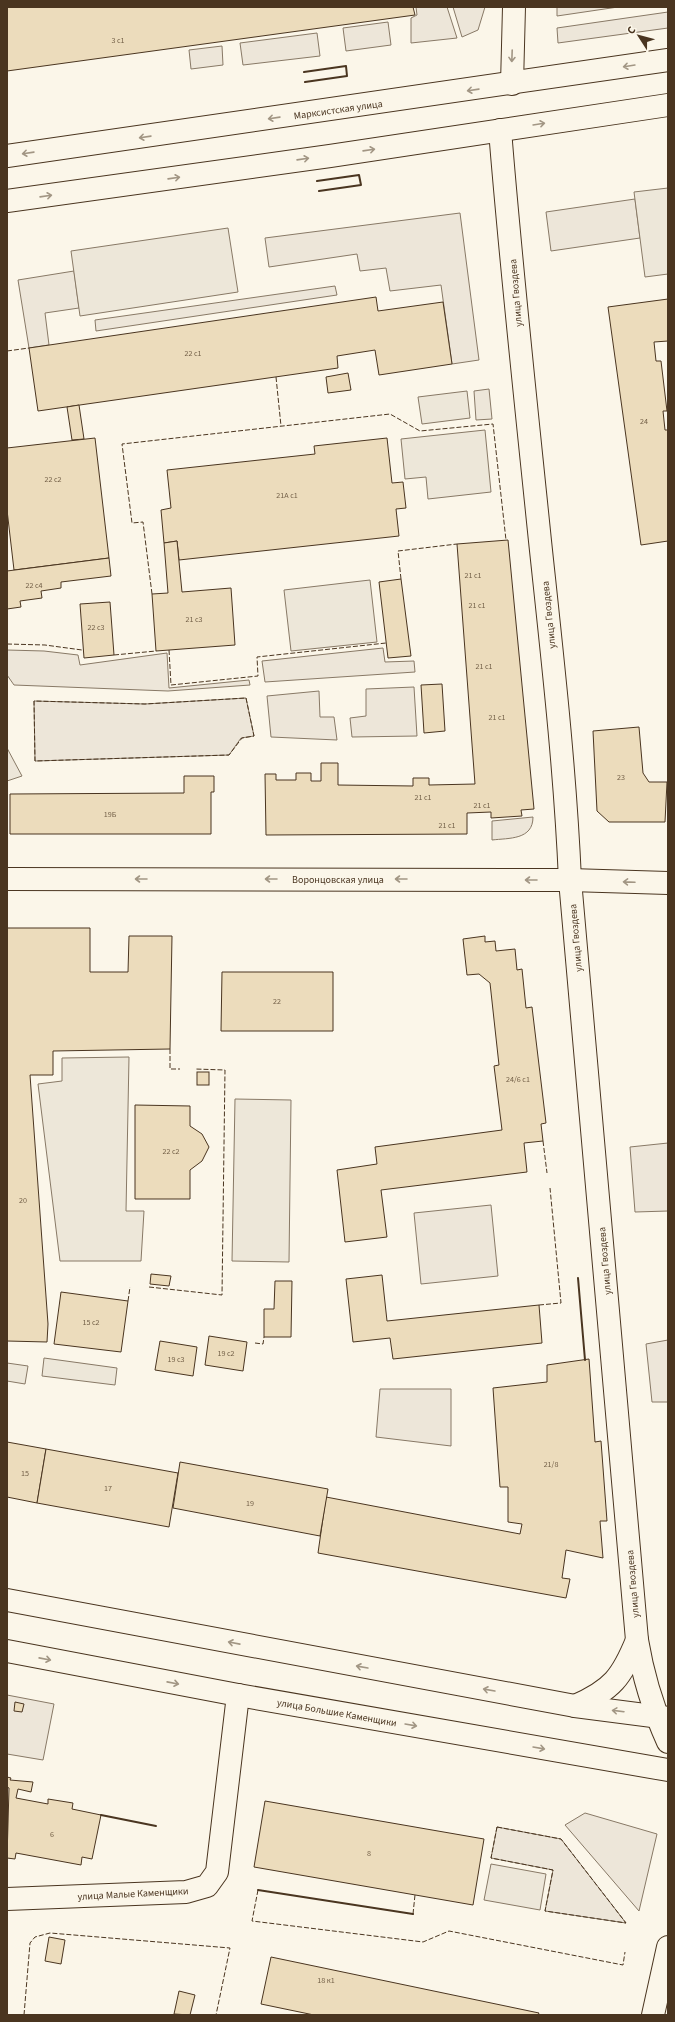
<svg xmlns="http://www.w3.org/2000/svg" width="675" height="2022" font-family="'Source Sans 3',sans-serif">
  <rect width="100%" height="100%" fill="#fbf6e9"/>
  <g fill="#ede6d9" stroke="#887966">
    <path d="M416,7h31l10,31 -46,5v-25l6,-3z"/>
    <path d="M453,7h32l-7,23 -16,7z"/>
    <path d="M557,7h61l-61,9z"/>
    <path d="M668,12v16l-110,15 -1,-15z"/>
    <path d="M388,22l3,23 -45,6 -3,-23z"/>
    <path d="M317,33l3,23 -77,9 -3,-22z"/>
    <path d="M222,46l1,19 -32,4 -2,-19z"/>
    <path d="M635,199l5,39 -89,13 -5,-39z"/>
    <path d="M460,213l19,147 -27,4 -11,-79 -51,6 -4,-23 -26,3 -3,-17 -88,13 -4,-29z"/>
    <path d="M74,271l5,37 -34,5 4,32 -20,3 -11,-68z"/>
    <path d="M335,286l2,9 -241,36 -1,-11z"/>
    <path d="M489,389l3,30 -16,1 -2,-29z"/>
    <path d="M383,648l2,14 29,-1 1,11 -150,10 -3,-21z"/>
    <path d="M7,650l37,1 34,4 2,10 87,-12 2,35 80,-8 1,5 -82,6 -154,-6 -7,-10z"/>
    <path d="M414,687l3,49 -65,1 -2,-19 16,-2v-27z"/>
    <path d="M319,691l1,26h14l3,23 -66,-3 -4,-41z"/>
    <path d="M246,698l8,38 -13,2 -12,17 -194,6 -1,-60 111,3z"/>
    <path d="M7,748l15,28 -15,5z"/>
    <path d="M533,817c0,23 -24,21 -41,23v-19z"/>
    <path d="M668,1143v68l-33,1 -5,-65z"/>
    <path d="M491,1205l7,71 -77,8 -7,-71z"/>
    <path d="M668,1340v62h-16l-6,-58z"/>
    <path d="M380,1389h71v57l-75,-9z"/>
    <path d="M7,1695l47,9 -11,56 -36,-6z"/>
    <path d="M585,1813l72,21 -18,77 -74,-86z"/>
    <path d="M497,1827l64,12 65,84 -81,-12 8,-41 -62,-12z"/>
  </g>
  <g fill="#ede7d9" stroke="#887966">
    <path d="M668,188v86l-23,3 -11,-85z"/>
    <path d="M228,228l10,64 -158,24 -9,-65z"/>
    <path d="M467,391l3,27 -48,6 -4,-27z"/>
    <path d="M485,430l6,62 -63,7 -2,-22 -21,2 -4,-40z"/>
    <path d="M370,580l7,62 -86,9 -7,-61z"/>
    <path d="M129,1057l-3,154h18l-3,50h-81l-22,-177 24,-3v-23z"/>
    <path d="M235,1099l56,1 -2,162 -57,-1z"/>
    <path d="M44,1358l73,10 -2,17 -73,-9z"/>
    <path d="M7,1363l21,3 -3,18 -18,-3z"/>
    <path d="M491,1864l55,10 -6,36 -56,-10z"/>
  </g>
  <g fill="#ecdcbc" stroke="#4a3520">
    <path d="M7,7h406l2,8 -408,56z"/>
    <path d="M376,297l2,14 65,-9 9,62 -73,11 -4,-25 -38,6 1,12 -300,43 -9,-63z"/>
    <path d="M668,299v42l-14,1 2,19h5l6,50h-4l2,19h3v111l-27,4 -33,-238z"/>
    <path d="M348,373l3,17 -23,3 -2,-16z"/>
    <path d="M79,405l5,34 -12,1 -5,-33z"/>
    <path d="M95,438l14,120 -95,12 -7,-60v-62z"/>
    <path d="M387,438l5,45 11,-1 3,26 -10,1 3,27 -220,24 -2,-19 -13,2 -3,-33 10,-2 -4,-38 148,-16 -1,-8z"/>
    <path d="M508,540l26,269 -13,1 1,6 -31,2v-6l-24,1v21l-201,1 -1,-61h11v6h20v-7h15v8h10v-18h17v22l75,1v-8h16v7l46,-1 -18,-240z"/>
    <path d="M177,541l5,51 49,-4 4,57 -79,6 -4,-57 16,-1 -4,-50z"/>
    <path d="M109,558l2,18 -50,6v6l-20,3 1,7 -22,3 1,6 -14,2v-38z"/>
    <path d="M401,579l10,77 -23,2 -9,-76z"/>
    <path d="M110,602l4,53 -30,3 -4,-54z"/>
    <path d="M442,684l3,47 -21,2 -3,-48z"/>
    <path d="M639,727l4,46 6,9h18l-2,40h-56l-12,-11 -4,-80z"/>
    <path d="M184,776h30v16h-3v42h-201v-40l174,-1z"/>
    <path d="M7,928h83v44h38l1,-36h43l-2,113 -117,2v24h-23l18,249 -1,18 -40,-1z"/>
    <path d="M485,936v6l10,-1 1,10 19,-2 2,21 5,-1 4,39 6,-1 14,116 -5,1 2,17 -19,2 3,29 -146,18 6,47 -42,5 -8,-72 40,-6 -2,-17 127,-17 -8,-64 5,-1 -9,-82 -11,-9 -12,1 -4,-36z"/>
    <path d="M222,972h111v59h-112z"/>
    <rect x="197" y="1072" width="12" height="13"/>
    <path d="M135,1105l55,1v20l12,8 7,13 -7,14 -12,9v29h-55z"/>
    <path d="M151,1274l20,2 -2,10 -19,-2z"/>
    <path d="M382,1275l5,46 152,-16 3,38 -149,16 -3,-21 -37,4 -7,-63z"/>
    <path d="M275,1281h17l-1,56h-27v-28h10z"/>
    <path d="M61,1292l67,9 -7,51 -67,-8z"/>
    <path d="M209,1336l38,6 -4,29 -38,-6z"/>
    <path d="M160,1341l37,6 -4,29 -38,-6z"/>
    <path d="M589,1359l6,83 6,-1 6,80h-7l3,37 -37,-8 -4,28 8,1 -4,19 -248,-45 8,-56 194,37 2,-10 -14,-2v-35h-8l-7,-99 54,-6v-17z"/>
    <path d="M7,1442l39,7 -9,54 -30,-6z"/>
    <path d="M46,1449l132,24 -9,54 -132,-24z"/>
    <path d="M180,1462l148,27 -8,47 -147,-28z"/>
    <path d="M15,1702l9,2 -2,8 -8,-1z"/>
    <path d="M7,1777l4,1 -1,2 23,2 -2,10 -13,-3 -2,9 32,6v-5l25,4 -1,6 29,6 -9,44 -10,-2 -1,8 -65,-12 -1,6 -8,-1 2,-70 -2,-1z"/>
    <path d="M265,1801l219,38 -11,66 -219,-38z"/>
    <path d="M49,1937l16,3 -4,24 -16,-3z"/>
    <path d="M271,1957l268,56 -1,2h-224l-53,-11z"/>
    <path d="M179,1991l16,4 -5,20 -16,-1z"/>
  </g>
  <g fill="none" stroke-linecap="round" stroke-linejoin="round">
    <g stroke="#4a3520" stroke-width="24">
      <g id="minor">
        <path d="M512,84l2,-77"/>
        <path d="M500,130c11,137 26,274 40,411 12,113 25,225 30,339l67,760c6,36 16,69 31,102"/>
        <path d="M575,1706c37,-16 47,-29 62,-66"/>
        <path d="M7,1899l179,-7 21,-6 10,-14 21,-177"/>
        <path d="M653,2015l15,-68"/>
      </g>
    </g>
    <g stroke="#4a3520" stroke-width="24">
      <g id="major">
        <path d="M7,156l661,-96"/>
        <path d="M7,201l323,-45 338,-51"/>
        <path d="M7,879l563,1 98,3"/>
        <path d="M7,1600l568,106 93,12"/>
        <path d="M7,1651l231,44 430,75"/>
      </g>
    </g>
    <use href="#minor" stroke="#fbf6e9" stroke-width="22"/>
    <use href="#major" stroke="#fbf6e9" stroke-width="22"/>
    <g stroke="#4a3520" stroke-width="1" stroke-dasharray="5 2" stroke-linecap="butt">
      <path d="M7,351l22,-3"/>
      <path d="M276,377l5,49"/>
      <path d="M401,579l-3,-28 59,-7"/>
      <path d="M152,594l-9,-72 -11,1 -10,-79 268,-30 30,17 73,-7 13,116"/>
      <path d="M7,644l38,1 37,5"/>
      <path d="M169,650l2,35 87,-9 -1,-19 129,-14"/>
      <path d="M114,655l42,-4"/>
      <path d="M246,698l8,38 -12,2 -13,17 -194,6 -1,-60 111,3z"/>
      <path d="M170,1049v20h10"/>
      <path d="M543,1141l4,32"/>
      <path d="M149,1287l73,8 3,-225 -30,-1"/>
      <path d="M128,1301l2,-14"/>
      <path d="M539,1305l22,-2 -11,-115"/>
      <path d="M255,1343l8,1 1,-7"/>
      <path d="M497,1827l64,12 65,84 -81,-12 8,-41 -62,-12z"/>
      <path d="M258,1890l-6,31 171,21 26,-11 174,34 2,-13"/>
      <path d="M413,1914l2,-19"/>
      <path d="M24,2015l6,-72 5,-6 15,-4 180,15 -14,67"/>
    </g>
    <g stroke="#4a3520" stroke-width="2">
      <path d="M304,72l42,-6 1,10 -42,6"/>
      <path d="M317,181l42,-6 2,10 -42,6"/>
      <path d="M578,1278l7,82"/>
      <path d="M101,1815l55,11"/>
      <path d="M258,1890l155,24"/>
    </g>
  </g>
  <defs><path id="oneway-shaft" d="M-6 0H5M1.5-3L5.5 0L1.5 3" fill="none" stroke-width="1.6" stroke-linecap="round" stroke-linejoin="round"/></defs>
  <g stroke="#a29684">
    <use href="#oneway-shaft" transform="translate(512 56) rotate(92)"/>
    <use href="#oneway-shaft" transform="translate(629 66) rotate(171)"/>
    <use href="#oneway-shaft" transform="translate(473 90) rotate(172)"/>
    <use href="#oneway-shaft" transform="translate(274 118) rotate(172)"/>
    <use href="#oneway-shaft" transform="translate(539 124) rotate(-9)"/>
    <use href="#oneway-shaft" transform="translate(145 137) rotate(172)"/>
    <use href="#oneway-shaft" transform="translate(369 150) rotate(-8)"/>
    <use href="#oneway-shaft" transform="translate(28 153) rotate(172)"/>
    <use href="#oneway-shaft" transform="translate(303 159) rotate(-8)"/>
    <use href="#oneway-shaft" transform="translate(174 178) rotate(-8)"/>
    <use href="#oneway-shaft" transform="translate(46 196) rotate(-8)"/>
    <use href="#oneway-shaft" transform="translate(141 879) rotate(180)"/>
    <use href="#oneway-shaft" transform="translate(271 879) rotate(-180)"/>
    <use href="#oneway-shaft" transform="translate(401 879) rotate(-180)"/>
    <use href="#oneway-shaft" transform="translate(531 880) rotate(-180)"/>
    <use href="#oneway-shaft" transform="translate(629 882) rotate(-178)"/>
    <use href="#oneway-shaft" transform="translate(234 1643) rotate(-169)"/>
    <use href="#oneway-shaft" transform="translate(45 1659) rotate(11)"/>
    <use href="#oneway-shaft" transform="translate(362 1667) rotate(-170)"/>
    <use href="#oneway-shaft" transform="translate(173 1683) rotate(11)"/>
    <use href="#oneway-shaft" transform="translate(489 1690) rotate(-170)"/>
    <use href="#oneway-shaft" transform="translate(618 1711) rotate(-173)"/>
    <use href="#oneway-shaft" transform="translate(411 1725) rotate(10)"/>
    <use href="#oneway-shaft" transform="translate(539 1748) rotate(10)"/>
  </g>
  <g text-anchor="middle" stroke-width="3" stroke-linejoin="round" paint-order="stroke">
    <g font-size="8" fill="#725f47">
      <text x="118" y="43">3 с1</text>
      <text x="193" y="356">22 с1</text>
      <text x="644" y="424">24</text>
      <text x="53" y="482">22 с2</text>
      <text x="287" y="498">21А с1</text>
      <text x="473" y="578">21 с1</text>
      <text x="34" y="588">22 с4</text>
      <text x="477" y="608">21 с1</text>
      <text x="194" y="622">21 с3</text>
      <text x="96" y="630">22 с3</text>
      <text x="484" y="669">21 с1</text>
      <text x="497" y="720">21 с1</text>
      <text x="621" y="780">23</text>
      <text x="423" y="800">21 с1</text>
      <text x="482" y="808">21 с1</text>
      <text x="110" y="817">19Б</text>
      <text x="447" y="828">21 с1</text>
      <text x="277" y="1004">22</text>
      <text x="518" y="1082">24/6 с1</text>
      <text x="171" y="1154">22 с2</text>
      <text x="23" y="1203">20</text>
      <text x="91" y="1325">15 с2</text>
      <text x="226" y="1356">19 с2</text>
      <text x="176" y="1362">19 с3</text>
      <text x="551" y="1467">21/8</text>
      <text x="25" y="1476">15</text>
      <text x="108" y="1491">17</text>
      <text x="250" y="1506">19</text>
      <text x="52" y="1837">6</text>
      <text x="369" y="1856">8</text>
      <text x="326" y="1983">18 к1</text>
    </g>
    <g font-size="10" fill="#4a3520" stroke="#fbf6e9">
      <text transform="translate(338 109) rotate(-8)" y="4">Марксистская улица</text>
      <text transform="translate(515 293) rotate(-95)" y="4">улица Гвоздева</text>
      <text transform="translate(548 615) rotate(-96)" y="4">улица Гвоздева</text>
      <text x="338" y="883">Воронцовская улица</text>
      <text transform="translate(575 938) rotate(-95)" y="4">улица Гвоздева</text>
      <text transform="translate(604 1261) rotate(-95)" y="4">улица Гвоздева</text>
      <text transform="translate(632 1584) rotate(-95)" y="4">улица Гвоздева</text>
      <text transform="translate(337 1712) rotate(10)" y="4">улица Большие Каменщики</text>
      <text transform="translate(133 1893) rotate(-3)" y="4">улица Малые Каменщики</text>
    </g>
  </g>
  <rect width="675" height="2022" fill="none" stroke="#4a3520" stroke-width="16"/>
  <g transform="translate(639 36) rotate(306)" stroke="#fbf6e9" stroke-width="3" paint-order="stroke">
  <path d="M0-3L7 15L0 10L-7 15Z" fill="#4a3520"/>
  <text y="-6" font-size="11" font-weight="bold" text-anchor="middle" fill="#4a3520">С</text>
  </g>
</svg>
